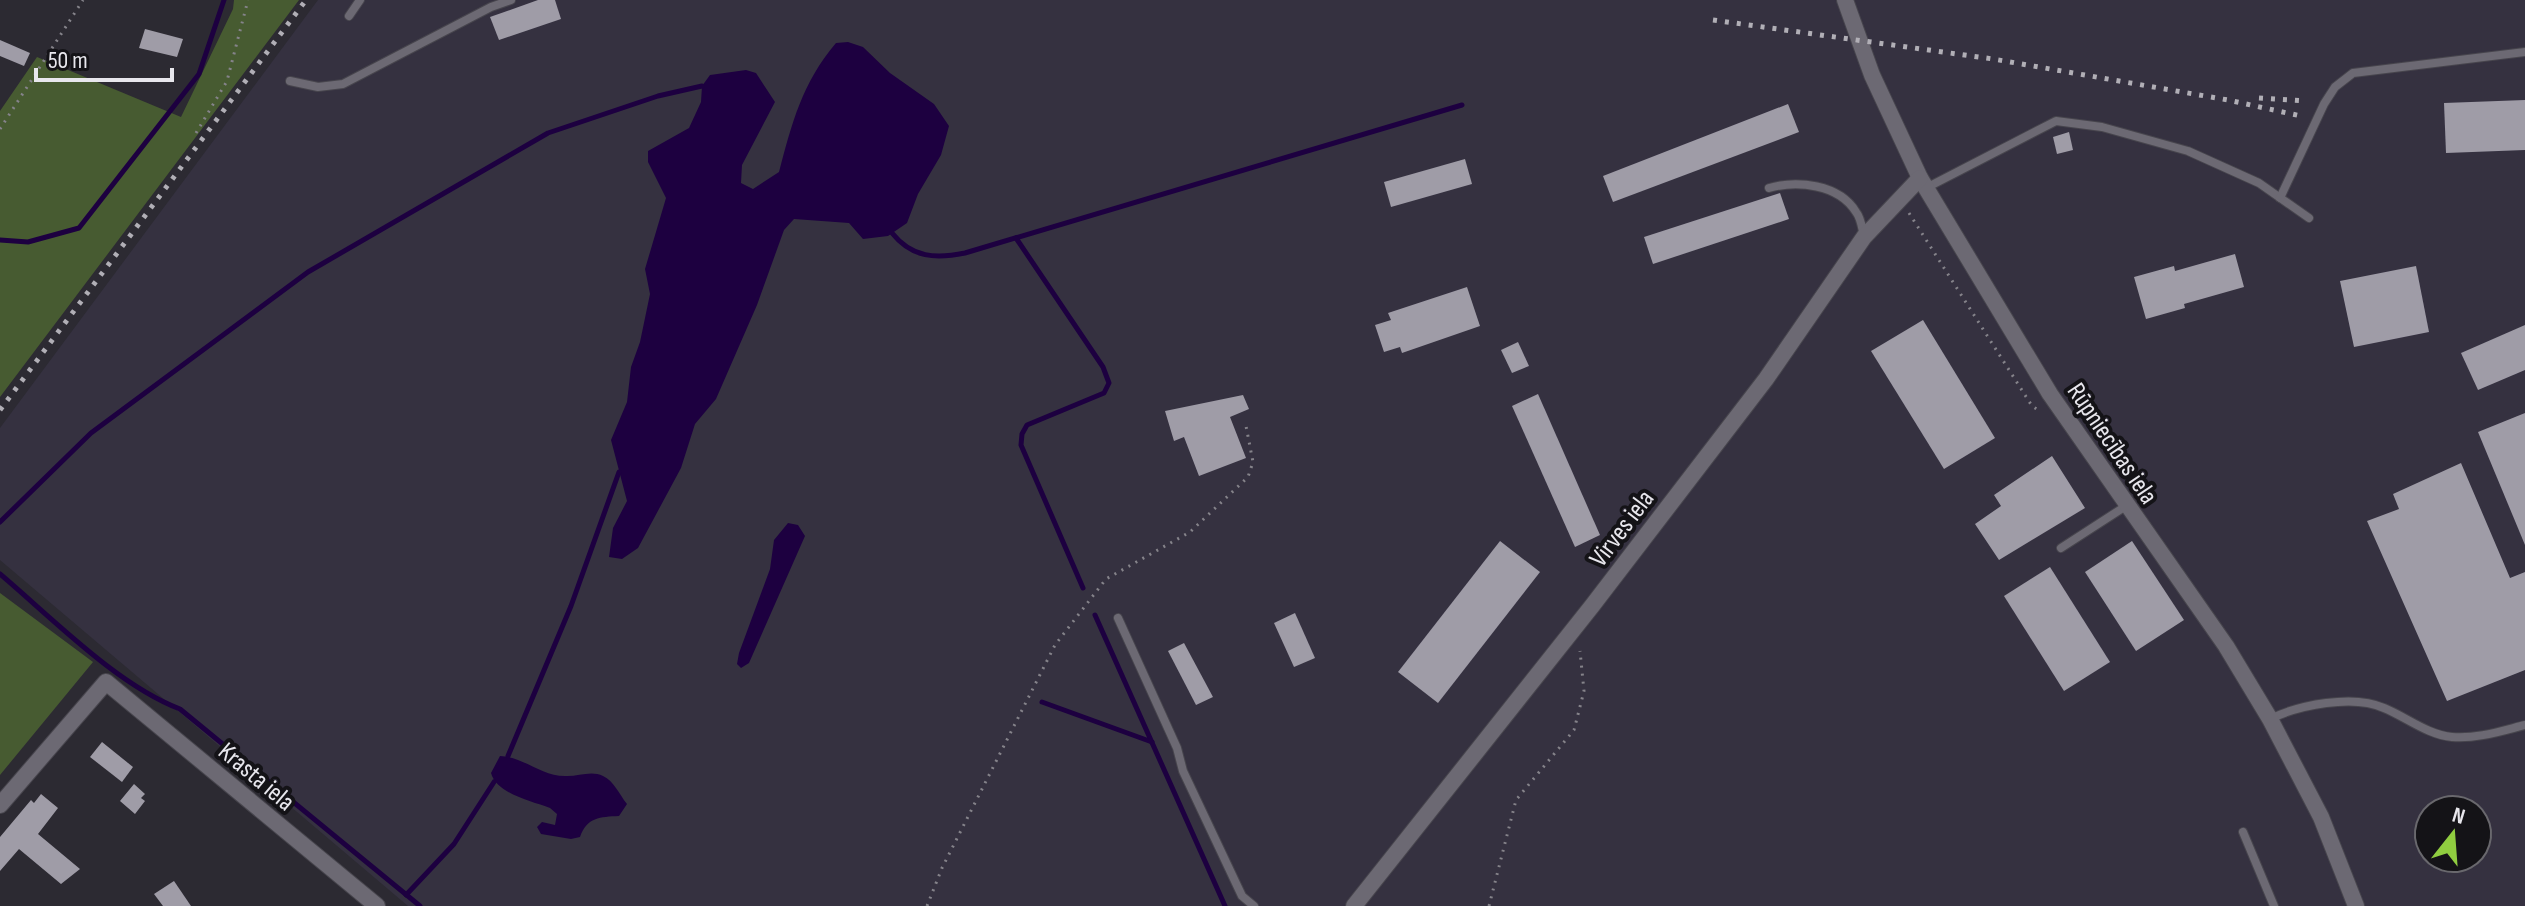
<svg xmlns="http://www.w3.org/2000/svg" width="2525" height="906" font-family="'Sofia Sans Condensed',sans-serif">
  <rect width="100%" height="100%" fill="#2c2a32"/>
  <path fill="#353140" fill-rule="evenodd" d="M318,0h2207v906h-2117l-408,-346v-132zM2429,810h48v48h-48z"/>
  <g fill="#475b31">
    <path d="M234,0h65l-299,397v-286l37,-54 144,60 52,-108z"/>
    <path d="M0,593l93,69 -93,113z"/>
  </g>
  <g fill="#1d0040">
    <path d="M848,42l15,5 27,26 44,31 15,22 -8,29 -23,39 -11,29 -19,13 -25,3 -14,-16 -55,-4 -10,11 -27,75 -41,94 -21,25 -14,44 -43,80 -16,11 -13,-2 4,-29 14,-27 -16,-61 16,-38 4,-35 9,-25 10,-48 -5,-25 21,-71 -18,-36v-11l41,-23 12,-26 1,-16 8,-11 36,-5 10,3 19,29 -33,63 -1,18 12,6 26,-17c13,-49 23,-89 57,-129z"/>
    <path d="M788,523l10,2 7,11 -56,127 -8,5 -4,-4 2,-11 31,-84 4,-29z"/>
    <path d="M500,756c24,1 41,20 65,20 12,1 26,-6 38,0 11,5 16,18 24,28l-8,12c-19,1 -32,1 -39,21l-9,2 -30,-5 -4,-7 5,-5 13,3 2,-11 -7,-6c-19,-7 -53,-14 -59,-35z"/>
  </g>
  <g fill="none" stroke-linecap="round" stroke-linejoin="round">
    <g stroke="#1d0040" stroke-width="5">
      <path d="M892,233c20,25 44,26 73,20l497,-148"/>
      <path d="M1016,238l87,129 6,16 -5,10 -77,32 -5,9 -1,11 62,143"/>
      <path d="M0,240l28,2 51,-14 120,-154 25,-74"/>
      <path d="M0,522l91,-89 217,-161 240,-139 110,-37 44,-10"/>
      <path d="M0,574c52,44 117,111 180,135l240,197"/>
      <path d="M1095,615l130,291"/>
      <path d="M1042,702l110,40"/>
      <path d="M508,756l63,-150 48,-134"/>
      <path d="M406,895l48,-51 40,-62"/>
    </g>
  </g>
  <g fill="#9f9ca7">
    <path d="M538,0h17l6,19 -62,21 -9,-23z"/>
    <path d="M145,29l38,10 -6,18 -38,-9z"/>
    <path d="M0,40l30,13 -6,13 -24,-10z"/>
    <path d="M2525,100v50l-79,3 -2,-50z"/>
    <path d="M1788,104l11,28 -186,70 -10,-26z"/>
    <path d="M2069,132l4,18 -16,4 -4,-17z"/>
    <path d="M1465,159l7,25 -81,23 -7,-25z"/>
    <path d="M1780,193l9,26 -136,45 -9,-27z"/>
    <path d="M2235,254l9,33 -60,17 1,4 -39,11 -12,-42 40,-11 1,5z"/>
    <path d="M2416,266l13,66 -75,15 -14,-66z"/>
    <path d="M1467,287l13,39 -78,27 -2,-6 -16,5 -9,-27 16,-5 -3,-7z"/>
    <path d="M1923,320l72,118 -51,31 -73,-118z"/>
    <path d="M2525,325v45l-47,20 -17,-37z"/>
    <path d="M1518,342l11,24 -17,7 -11,-23z"/>
    <path d="M1538,394l62,141 -25,12 -63,-141z"/>
    <path d="M1243,395l6,14 -19,8 16,41 -47,18 -15,-39 -10,4 -9,-30z"/>
    <path d="M2525,413v132l-47,-113z"/>
    <path d="M2052,456l33,52 -86,52 -24,-36 26,-18 -7,-11z"/>
    <path d="M2461,463l49,115 15,-6v98l-78,31 -80,-180 32,-12 -6,-15z"/>
    <path d="M1500,541l40,31 -102,131 -40,-31z"/>
    <path d="M2132,541l52,79 -48,31 -51,-79z"/>
    <path d="M2050,567l60,95 -46,29 -60,-95z"/>
    <path d="M1295,613l20,45 -21,9 -20,-44z"/>
    <path d="M1184,643l29,54 -17,8 -28,-54z"/>
    <path d="M102,742l31,25 -11,15 -32,-25z"/>
    <path d="M134,784l11,10 -4,4 4,3 -10,13 -15,-13z"/>
    <path d="M41,794l17,14 -20,26 42,35 -19,15 -42,-35 -19,22v-34l31,-37 3,3z"/>
    <path d="M174,881l17,25h-28l-9,-12z"/>
  </g>
  <g fill="none" stroke-linecap="round" stroke-linejoin="round">
    <g stroke="#47454d" stroke-width="10">
      <g id="service">
        <path d="M349,16l11,-16"/>
        <path d="M290,81l28,6 25,-3 148,-77 20,-7"/>
        <path d="M1769,188c28,-8 70,-4 87,24 5,6 6,16 8,24"/>
        <path d="M1926,188l130,-67 46,6 86,24 71,32 50,35"/>
        <path d="M2280,198l44,-94 11,-17 18,-14 172,-21"/>
        <path d="M2061,548l65,-42"/>
        <path d="M1118,618l59,130 6,23 59,125 12,10"/>
        <path d="M2270,719c29,-14 83,-25 114,-11 22,9 44,27 68,29 25,2 49,-6 73,-12"/>
        <path d="M2243,832l31,74"/>
      </g>
    </g>
    <g stroke="#47454d" stroke-width="18">
      <g id="minor">
        <path d="M1845,0l27,75 48,103 130,216 176,252 44,73 51,98 35,89"/>
        <path d="M0,805l106,-123 271,224"/>
        <path d="M1354,906l238,-300 174,-227 98,-142 56,-59"/>
      </g>
    </g>
    <g stroke="#85838a" stroke-width="3" stroke-dasharray="2 6" stroke-linecap="butt">
      <path d="M0,129l83,-129"/>
      <path d="M196,133l31,-52 21,-81"/>
      <path d="M1909,213l123,193 6,4"/>
      <path d="M927,906l15,-38 113,-223 51,-66 84,-47 58,-55 5,-15 -7,-36"/>
      <path d="M1489,906l27,-106 58,-70 10,-39 -4,-40"/>
    </g>
    <use href="#service" stroke="#6c6973" stroke-width="8"/>
    <use href="#minor" stroke="#6c6973" stroke-width="16"/>
    <g stroke="#b1afb6" stroke-width="5" stroke-dasharray="4 8" stroke-linecap="butt">
      <path d="M1713,20l280,39 235,41 73,16"/>
      <path d="M2259,98l47,3"/>
      <path d="M0,410l306,-410"/>
    </g>
  </g>
  <g text-anchor="middle" stroke-width="8" stroke-linejoin="round" paint-order="stroke">
    <g font-size="26" fill="#e8e7ed" stroke="#141317">
      <text transform="translate(2113 443) rotate(56)" y="9">Rūpniecības iela</text>
      <text transform="translate(1621 528) rotate(-53)" y="9">Virves iela</text>
      <text transform="translate(257 776) rotate(40)" y="9">Krasta iela</text>
    </g>
  </g>
  <g transform="translate(2453 834) rotate(17)"><circle r="38" fill="#141317" stroke="#69686d" stroke-width="2"/>
  <path d="M0-6L14 30L0 20L-14 30Z" fill="#90cd40"/>
  <text y="-12" font-size="22" font-weight="bold" text-anchor="middle" fill="#e8e7ed">N</text>
  </g>
  <path d="M36 68v12h136v-12" fill="none" stroke="#e8e7ed" stroke-width="4"/>
  <text x="48" y="68" font-size="24" fill="#e8e7ed" stroke="#141317" stroke-width="6" paint-order="stroke">50 m</text>
</svg>
